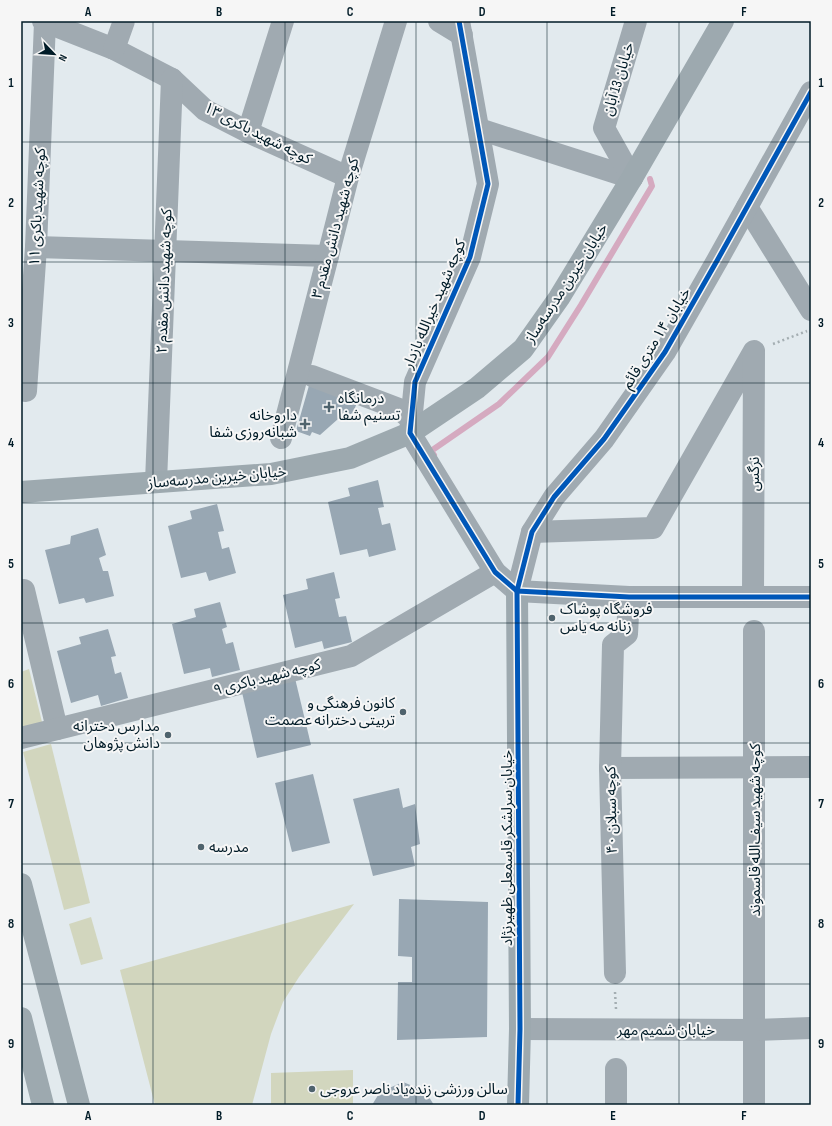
<svg xmlns="http://www.w3.org/2000/svg" width="832" height="1126" font-family="'Sofia Sans Condensed','Noto Sans Arabic',sans-serif">
  <rect width="100%" height="100%" fill="#e2eaee"/>
  <g fill="#d2d6be">
    <path d="M29,669l13,53 -21,7v-57z"/>
    <path d="M51,744l39,159 -26,7 -41,-158z"/>
    <path d="M354,904l-55,73 -16,25 -12,32 -19,71h-97l-35,-135z"/>
    <path d="M91,917l12,42 -22,6 -12,-41z"/>
    <path d="M353,1070v35h-82v-32z"/>
  </g>
  <g fill="none" stroke-linecap="round" stroke-linejoin="round">
    <path stroke="#d5aac0" stroke-width="6" d="M434,455l-3,-4 68,-47 49,-47 33,-52 71,-119 -2,-7"/>
  </g>
  <g fill="#98a7b3">
    <path d="M310,382l48,18 -5,13 -15,6 -18,16 -8,-3 -2,4 -14,-5z"/>
    <path d="M378,480l6,27 -6,1 4,17 8,-2 6,27 -27,7 -2,-8 -27,6 -12,-53 22,-6 -2,-8z"/>
    <path d="M217,504l7,27 -6,1 4,17 7,-2 7,26 -27,8 -3,-9 -25,6 -13,-52 24,-7 -2,-8z"/>
    <path d="M98,528l8,27 -7,3 4,13h5l6,25 -28,7 -2,-5 -25,6 -14,-54 25,-6 1,-8z"/>
    <path d="M334,572l6,26 -5,1 4,18 7,-1 6,26 -28,7 -2,-8 -27,7 -12,-53 25,-6 -2,-10z"/>
    <path d="M220,602l7,25 -5,2 4,15 7,-2 7,28 -28,7 -2,-9 -26,6 -12,-50 24,-7 -2,-8z"/>
    <path d="M108,629l8,27 -5,1 4,17 6,-2 7,26 -27,8 -3,-11 -27,8 -14,-52 24,-7 -2,-7z"/>
    <path d="M294,674l17,71 -54,13 -16,-70z"/>
    <path d="M313,774l17,69 -38,9 -17,-69z"/>
    <path d="M399,788l4,20 12,-4 5,40 -9,3 4,19 -42,10 -20,-77z"/>
    <path d="M399,899l89,3 -1,135 -90,3 1,-58h14v-25l-14,-1z"/>
    <path d="M403,1082l22,9 9,14h-62l8,-13z"/>
  </g>
  <g fill="none" stroke-linecap="round" stroke-linejoin="round">
    <g stroke="#a4aeb2" stroke-width="2.5" stroke-dasharray="2 3" stroke-linecap="butt">
      <path d="M773,344l34,-13"/>
      <path d="M615,992l1,17"/>
    </g>
    <g stroke="#a0aab1" stroke-width="22">
      <path d="M43,21l71,28 58,30 33,31 43,22 100,45"/>
      <path d="M439,21l23,14"/>
      <path d="M459,21l29,163 -18,73 -55,125 -5,51 85,139 22,19 112,6h182"/>
      <path d="M114,49l10,-28"/>
      <path d="M479,129l153,49"/>
      <path d="M248,132l35,-111"/>
      <path d="M632,178l-28,-50 32,-107"/>
      <path d="M747,207l64,103"/>
      <path d="M36,247l292,9"/>
      <path d="M312,376l87,33 12,10"/>
      <path d="M26,391l10,-144 9,-225"/>
      <path d="M281,438l47,-182 20,-79 48,-156"/>
      <path d="M156,482l16,-403"/>
      <path d="M532,532l121,-4 101,-177"/>
      <path d="M24,590l33,139"/>
      <path d="M517,591l15,-59 22,-35 50,-58 61,-87 53,-93 93,-167"/>
      <path d="M753,597l1,-244"/>
      <path d="M754,631v474"/>
      <path d="M21,738l330,-82 144,-84"/>
      <path d="M610,768l201,-1"/>
      <path d="M615,973l-5,-205 3,-123 14,-11 2,-37"/>
      <path d="M520,1029l235,1 56,-2"/>
      <path d="M616,1105v-36"/>
    </g>
    <g stroke="#9da9af" stroke-width="22">
      <path d="M21,492l250,-18 79,-16 60,-25 67,-45 46,-39 36,-51 73,-120 91,-157"/>
      <path d="M517,591l3,438 -2,76"/>
      <path d="M21,884l58,221"/>
      <path d="M21,1018l22,87"/>
    </g>
    <g stroke="#f6f6f6" stroke-width="8">
      <g id="cycleway">
        <path d="M459,21l29,163 -18,73 -55,125 -5,51 85,139 22,19 112,6h182"/>
        <path d="M518,1105l2,-76 -3,-438 15,-59 22,-35 50,-58 61,-87 53,-93 93,-167"/>
      </g>
    </g>
    <use href="#cycleway" stroke="#0057b8" stroke-width="5"/>
  </g>
  <path fill="none" stroke="#001b27" stroke-width="1" stroke-opacity="0.55" d="M153,21v1084M285,21v1084M416,21v1084M547,21v1084M679,21v1084M21,142h790M21,262h790M21,383h790M21,503h790M21,623h790M21,743h790M21,864h790M21,984h790"/>
  <g fill="#4f636d" stroke="#f6f6f6" stroke-width="1.5">
    <path d="M327 401h4v4h4v4h-4v4h-4v-4h-4v-4h4z"/>
    <path d="M303 418h4v4h4v4h-4v4h-4v-4h-4v-4h4z"/>
    <circle cx="552" cy="618" r="4"/>
    <circle cx="403" cy="712" r="4"/>
    <circle cx="168" cy="735" r="4"/>
    <circle cx="201" cy="847" r="4"/>
    <circle cx="312" cy="1089" r="4"/>
  </g>
  <g text-anchor="middle" stroke-width="4" stroke-linejoin="round" paint-order="stroke">
    <g font-size="15" fill="#001b27" stroke="#f6f6f6">
      <text transform="translate(618 79) rotate(-73)" y="5">خیابان 13 آبان</text>
      <text transform="translate(258 133) rotate(27)" y="5">کوچه شهید باکری ۱۳</text>
      <text transform="translate(37 207) rotate(-87)" y="5">کوچه شهید باکری ۱۱</text>
      <text transform="translate(335 228) rotate(-75)" y="5">کوچه شهید دانش مقدم ۳</text>
      <text transform="translate(164 281) rotate(-88)" y="5">کوچه شهید دانش مقدم ۲</text>
      <text transform="translate(566 283) rotate(-57)" y="5">خیابان خیرین مدرسه‌ساز</text>
      <text transform="translate(434 304) rotate(-67)" y="5">کوچه شهید خیرالله بازدار</text>
      <text transform="translate(656 338) rotate(-58)" y="5">خیابان ۱۴ متری قائم</text>
      <text transform="translate(754 474) rotate(-90)" y="5">نرگس</text>
      <text transform="translate(217 477) rotate(-5)" y="5">خیابان خیرین مدرسه‌ساز</text>
      <text transform="translate(267 677) rotate(-14)" y="5">کوچه شهید باکری ۹</text>
      <text transform="translate(611 810) rotate(-91)" y="5">کوچه سبلان ۴۰</text>
      <text transform="translate(755 830) rotate(-90)" y="5">کوچه شهید سیف‌الله قاسموند</text>
      <text transform="translate(507 848) rotate(-90)" y="5">خیابان سرلشکر قاسمعلی ظهیرنژاد</text>
      <text x="666" y="1035">خیابان شمیم مهر</text>
    </g>
    <g font-size="15" fill="#001b27" stroke="#f6f6f6" text-anchor="start">
      <text x="338" y="403">درمانگاه<tspan x="338" dy="17">تسنیم شفا</tspan></text>
      <text x="297" y="420" text-anchor="end">داروخانه<tspan x="297" dy="17">شبانه‌روزی شفا</tspan></text>
      <text x="560" y="614">فروشگاه پوشاک<tspan x="560" dy="17">زنانه مه یاس</tspan></text>
      <text x="395" y="708" text-anchor="end">کانون فرهنگی و<tspan x="395" dy="17">تربیتی دخترانه عصمت</tspan></text>
      <text x="160" y="731" text-anchor="end">مدارس دخترانه<tspan x="160" dy="17">دانش پژوهان</tspan></text>
      <text x="209" y="852">مدرسه</text>
      <text x="320" y="1094">سالن ورزشی زنده‌یاد ناصر عروجی</text>
    </g>
  </g>
  <rect width="832" height="1126" fill="none" stroke="#f6f6f6" stroke-width="44"/>
  <g transform="translate(54 54) rotate(115)" stroke="#f6f6f6" stroke-width="3" paint-order="stroke">
  <path d="M0-3L7 15L0 10L-7 15Z" fill="#001b27"/>
  <text y="-6" font-size="11" font-weight="bold" text-anchor="middle" fill="#001b27">N</text>
  </g>
  <rect x="22" y="22" width="788" height="1082" fill="none" stroke="#001b27" stroke-width="1.5"/>
  <g font-size="13" text-anchor="middle" font-weight="bold" fill="#001b27">
    <text x="88" y="16">A</text>
    <text x="219" y="16">B</text>
    <text x="350" y="16">C</text>
    <text x="482" y="16">D</text>
    <text x="613" y="16">E</text>
    <text x="744" y="16">F</text>
    <text x="11" y="87">1</text>
    <text x="821" y="87">1</text>
    <text x="11" y="207">2</text>
    <text x="821" y="207">2</text>
    <text x="11" y="327">3</text>
    <text x="821" y="327">3</text>
    <text x="11" y="447">4</text>
    <text x="821" y="447">4</text>
    <text x="11" y="568">5</text>
    <text x="821" y="568">5</text>
    <text x="11" y="688">6</text>
    <text x="821" y="688">6</text>
    <text x="11" y="808">7</text>
    <text x="821" y="808">7</text>
    <text x="11" y="928">8</text>
    <text x="821" y="928">8</text>
    <text x="11" y="1048">9</text>
    <text x="821" y="1048">9</text>
    <text x="88" y="1120">A</text>
    <text x="219" y="1120">B</text>
    <text x="350" y="1120">C</text>
    <text x="482" y="1120">D</text>
    <text x="613" y="1120">E</text>
    <text x="744" y="1120">F</text>
  </g>
</svg>
